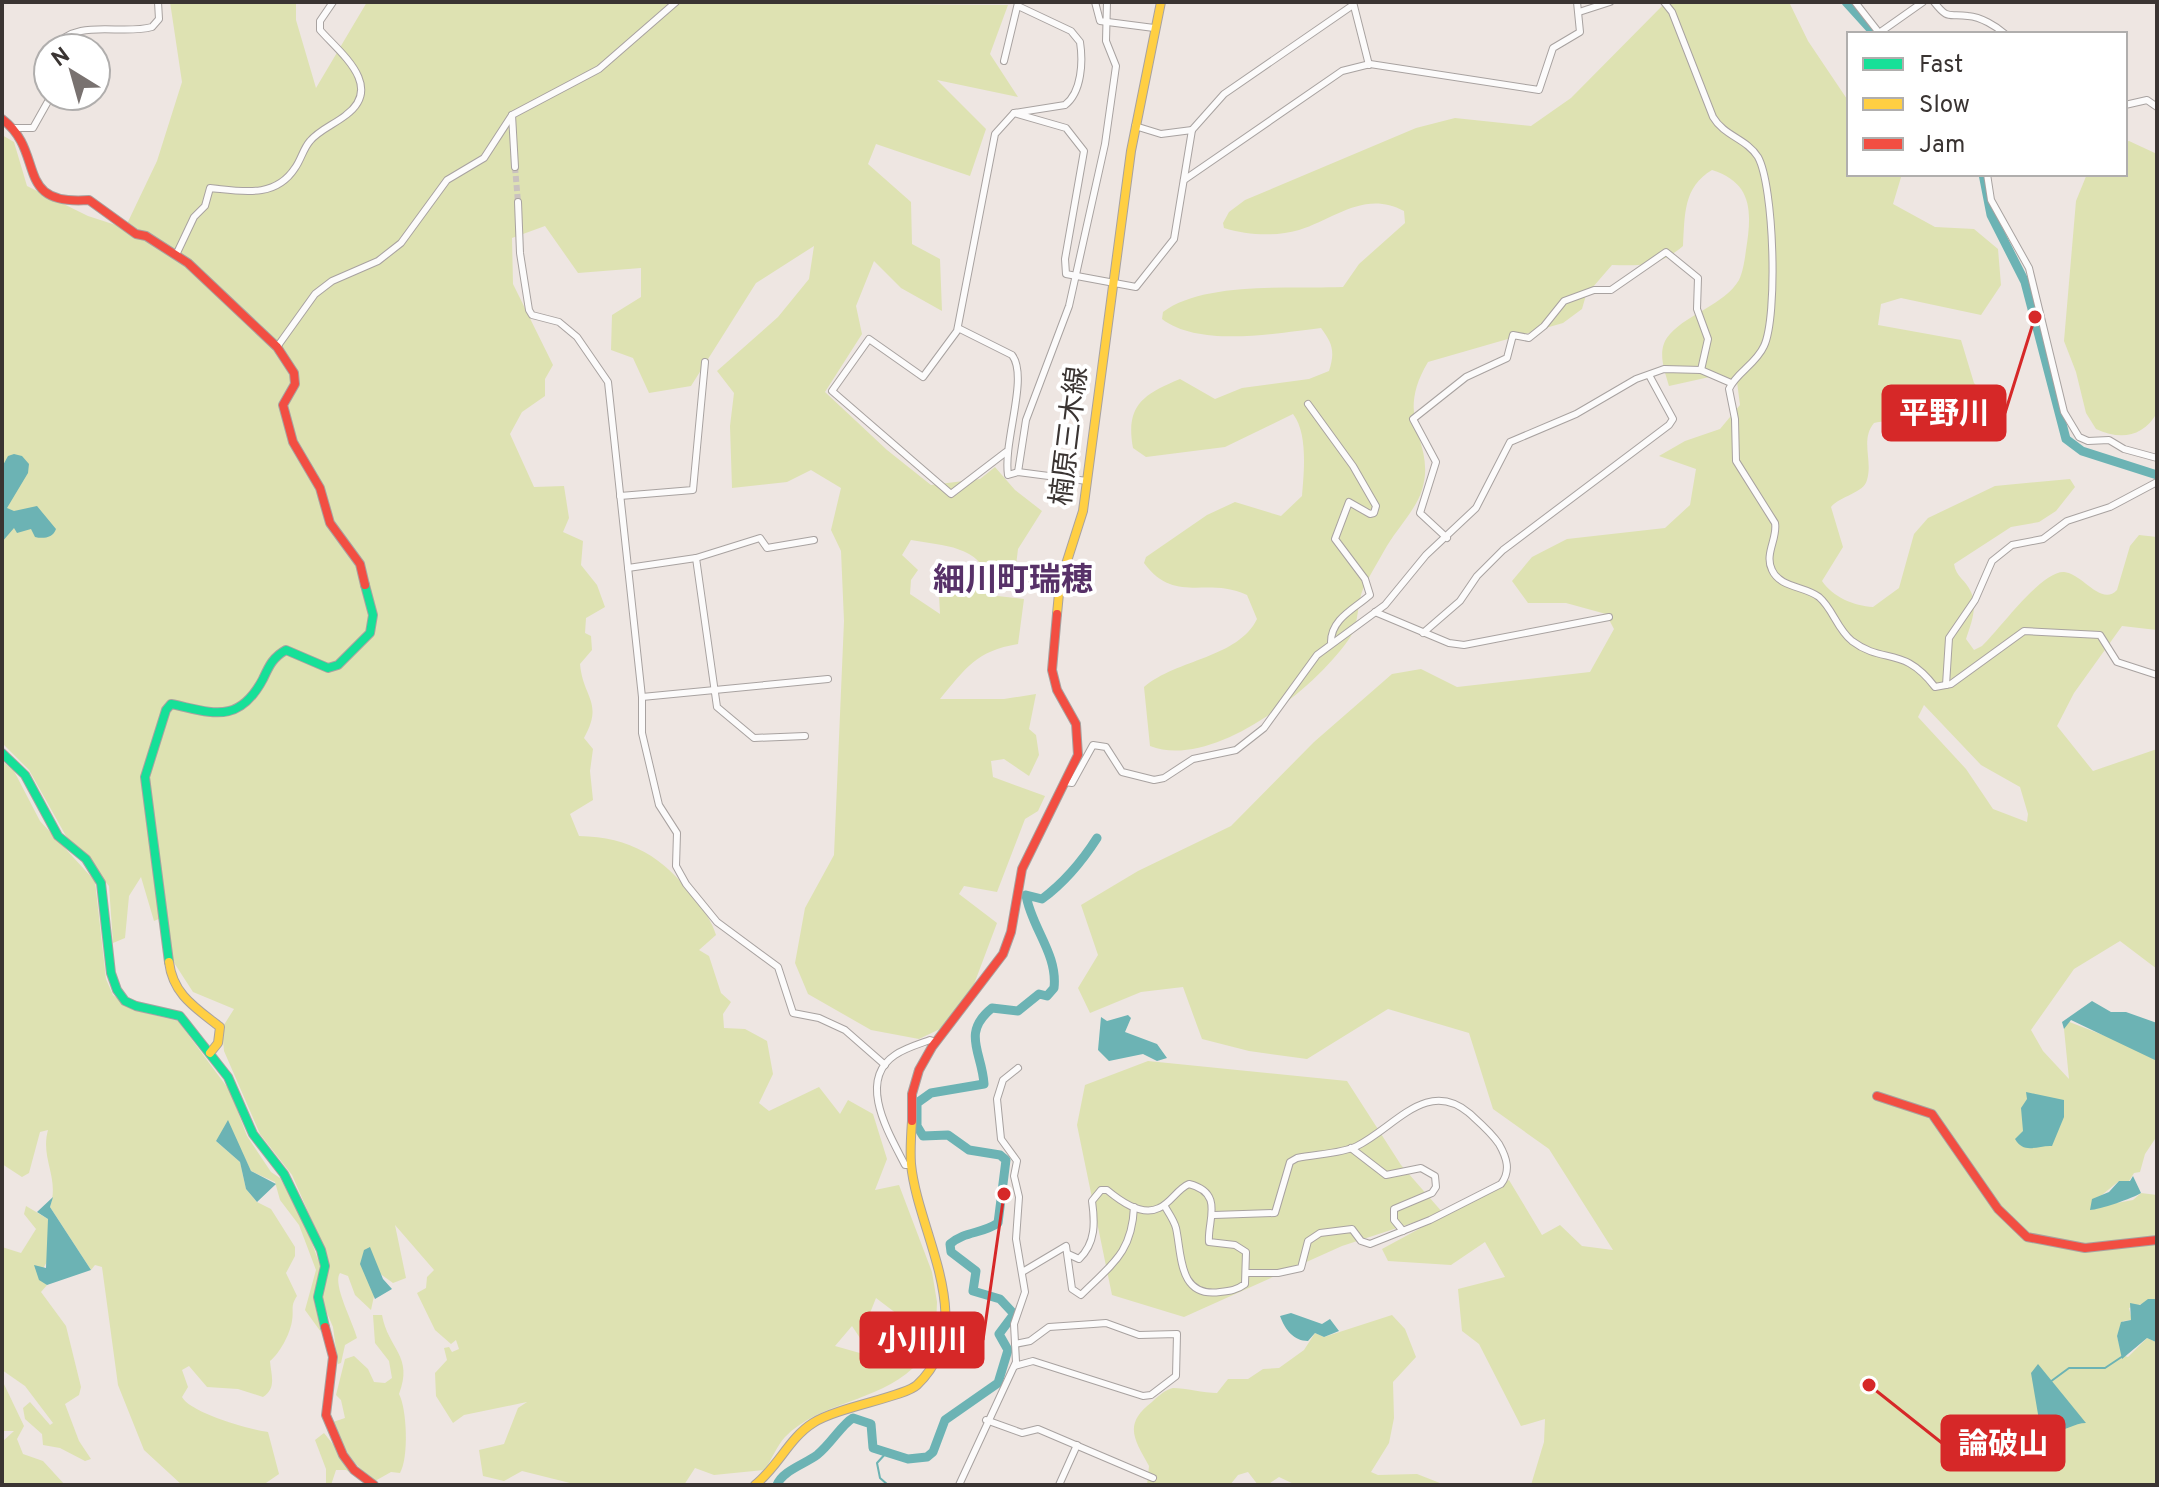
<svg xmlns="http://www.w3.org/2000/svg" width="2159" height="1487" font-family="Overpass,'Noto Sans JP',sans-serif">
  <rect width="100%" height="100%" fill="#eee6e2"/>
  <g fill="#dee2b2" fill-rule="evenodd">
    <path d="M170,2h126v18l20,68 51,-86 641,3 -18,49 28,43 -81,-17 49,49 -16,47 -94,-32 -8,20 43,38 1,42 28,15 2,52 -41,-23 -27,-27 -18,45 6,28 -37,58 62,58 44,35 49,-6 15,-12 20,23 27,21 -24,38 -4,33h-23c-12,-37 -47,-36 -80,-42l-9,15 16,15 -7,10 -1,14 30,20 -1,-19 47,-7 11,8 27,3 -6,45c-42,7 -52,24 -78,55h64l32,-5 -7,35 7,6 3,20 -10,21 -25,-17 -13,2 2,16 52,19 -7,15 -13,8 -28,73 -33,-6 -5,8 38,29 -24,64 -31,41 -23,11 -48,-9 -63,-36 -13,-31 10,-55 29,-53 10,-234 -3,-70 -10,-21 10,-42 -30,-18 -24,12 -55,6 -2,-62 4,-33 -17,-22 61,-54 31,-38 5,-33 -58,37 -65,103 -42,7 -16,-35 -22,-8 1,-35 29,-18v-29l-63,5 -33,-47 -33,12 1,46 40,81 -8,14v17l-23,16 -12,22 24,53 30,-1 5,32 -6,14 20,9 -2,24 16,20 8,22 -19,11 -1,15 6,3 1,14 -12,14c3,34 24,38 4,74l9,11 -3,22 3,29 -23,14 9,22c51,1 85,21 115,62 9,12 18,23 22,37l-17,15 10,6 12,37 10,9 -8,12 1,14 21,1 22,12 6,33 -14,29 10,8 50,-24 21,27 8,-14 25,14 14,45 -12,31 24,-5 33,87 5,30 -1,25 -10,9 -50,-38 -16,40 -8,-12 -17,20 78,22c-36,34 -94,34 -128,69 -8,9 -14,23 -20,33l-51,5 -19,-7 -11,17h-106l-56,-14 -18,10 -21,-5 -4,-26 25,-6 14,-36 9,-6 -63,13 -11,8 -17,-27 -1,-23 12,-13 -3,-12 5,-1 3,5 7,-3 -3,-9 -5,4 -16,-14 -18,-37 9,-5 1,-11 7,-7 -39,-45 11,53 -13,5 -14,-10 -8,37 -16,-15 -7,-19 -8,-3c-8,11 13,49 17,65l-12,7 -4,18 -3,1 -5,-37 -12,-28 8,-36 -5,-15 -32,-73 -32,-41 -36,-83 -2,-23 12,-19 -41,-17 -22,-34 -10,-40 -7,3 -13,-44 -12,19 -4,42 -12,5 -4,-57 -43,-50 -37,-66 -27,-27v-608l12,7 13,44 61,30 37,12 32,-67 25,-79z"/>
    <path d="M1666,2h123l19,39 41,61v72h53l-9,30 42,23 39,2 24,20 3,36 -20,30 -80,-17 -20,6 -3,21 83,15 13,43 17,19c-16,64 -72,10 -117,21 -14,17 -1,37 -7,57 -3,13 -27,16 -36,27l12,40 -21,34c11,16 32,25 51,26l26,-19 15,-54 14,-16 67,-32 75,-7 5,8 -19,24 -17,11 -28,5 -57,37c2,13 12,16 17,28 7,15 0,32 -5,47l8,11 8,-4c18,-17 59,-75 82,-74 18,1 37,35 53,18l13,-44 9,-11 18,2v93l-35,-4 -48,67 -17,33 36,45 64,-22v220l-37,-28 -46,28 -43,61 12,21 26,28 -5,-50 3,-8 64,25 26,15v75l-12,18 -5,18 -6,1 -5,8h-10l-22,18 3,7 33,-6 8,-7 16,2v104l-28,9 3,12 -9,1 -6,15 5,19 6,2 19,-19 9,4 1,143h-626l13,-43 1,-23 -24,7 -42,-82 -17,-13 -4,-42 47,-12 -20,-35 -34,23 -63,-4 -6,-12 127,-69 33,55 18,-10 22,21 31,4 -64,-101 -56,-40 -24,-76 -81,-24 -81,50 -58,-8 -47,-12 -19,-52 -42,5 -51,21 -12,-25 20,-33 -17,-50 57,-34 93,-45 83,-84 78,-68 29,-5 36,18 133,-15 24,-43 -8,-15 -40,-11h-38l-16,-22 20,-24 35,-18 98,-11 25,-23 6,-36 -37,-13 26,-15 35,-12 20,-24 -3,-23 -23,-6 -45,10c-5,-17 -13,-37 1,-52 19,-21 54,-29 69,-54 4,-8 6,-22 7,-30 6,-38 7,-67 -34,-80 -29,17 -27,45 -29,76 -23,20 -42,20 -71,19l-26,30 -4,14 -19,14 -135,39c-36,60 9,79 -6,128 -6,20 -28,42 -38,61 -7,13 -15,25 -21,38 -6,14 -4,34 -12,47 -33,51 -138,135 -201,110l-6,-59c33,-28 94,-29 113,-68l-10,-24c-41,-19 -72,10 -103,-32l2,-6 61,-42 28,-13 46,14 21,-20c2,-24 6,-63 -9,-82l-68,33 -79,10 -13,-9c-8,-43 11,-54 47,-69l35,20 27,-11 67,-9 20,-8c6,-19 4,-27 -8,-43 -44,5 -121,20 -159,-9l1,-7c41,-31 129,-23 180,-25l16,-23 46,-41 -1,-12c-39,-21 -68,7 -105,19 -24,7 -52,5 -75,-2l-1,-5 6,-11 16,-12 171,-72 39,-10 76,8 40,-28zM1924,705l57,60 39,22 8,27 -1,8 -34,-13 -27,-40 -48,-52z"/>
    <path d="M2129,141l28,13v259c-15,25 -37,27 -61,16l-10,-16 -10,-41 -12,-31 12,-140 11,-27h38v-32z"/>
    <path d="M2,761l12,10 26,50 55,60 11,98 7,16 20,15 45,11 52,70 17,45 24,36 9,6 25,46 15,41 -6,36 7,31 -16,-22 11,-40 -17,-45 -19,-25 -5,-18 -24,-11 -21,-43 -14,13 24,21 6,27 11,13 14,7 24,38v9l-9,17 11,23c-7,10 -3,14 -5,25 -2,13 -12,32 -22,40 1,14 7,27 -7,36l-25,-8 -31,-2 -18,-21 -7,4 6,17 -6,10c7,15 68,33 86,35l11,42 -16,11h-81l-38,-35 -26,-65 -16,-118 -7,-2 -4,5 -41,-63c10,-29 -10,-48 -2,-77l-8,2 -11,41 -7,4 -20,-13z"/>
    <path d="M1148,1061l199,20 54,84 42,48 -101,33 -158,71 -72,-22 -35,-170 8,-40z"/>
    <path d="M26,1206l22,13v41l-10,17 9,8 -6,7 25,34 15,61 -2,8 -14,9 14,37 12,18 -6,2 -25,-13 -17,-3 -1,-11 -17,-15 -2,-11 7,-6 20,23 3,-2 -28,-37 -23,-16v-123l19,6 15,-24 -12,-15z"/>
    <path d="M373,1315h9c6,34 32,41 17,79 8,15 10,64 1,79l-9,-1 -16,9c-23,-17 -32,-33 -42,-59l12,-4 -4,-18 -5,-5 9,-36 9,-3 14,13 6,13 11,1 7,-5 -3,-17 -14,-18z"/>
    <path d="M1392,1315l13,14 11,28 -23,25 1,36 -5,25 -18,29 7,3 39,-1 28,11h-149l-17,-8 -12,8h-9l-10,-13 -10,3 -8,10h-83l2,-19c-15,-27 -26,-42 3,-64 5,-5 14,-13 21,-14 12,0 31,5 44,5l11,-14h20l15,-10 16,-1 25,-18 11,-17 9,4z"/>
    <path d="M2,1380l22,46 -7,13 6,15 20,7 22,24h-63v-43l12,-11h-12z"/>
    <path d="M324,1433l36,46 -14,-9h-10l-5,15h-5v-16l-11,-29z"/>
  </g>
  <g fill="#6cb3b4">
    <path d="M14,454l8,2 7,8 -1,9 -21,35 7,3 23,-5 19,23c-3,9 -13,10 -21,8l-4,-8 -14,4 -3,-5 -12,14v-75l6,-11z"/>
    <path d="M2092,1001l19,11h15l31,11v38l-86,-41 -7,9 -2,-7z"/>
    <path d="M1128,1015l3,3 -6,14 32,12 10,14 -10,3 -14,-7 -34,7 -11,-11 3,-33 6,4z"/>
    <path d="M2026,1092l38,8v17l-12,29c-14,-1 -28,9 -37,-7l8,-8 -2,-23 6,-9z"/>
    <path d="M228,1120l23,51 25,13 -19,18 -11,-13 -6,-27 -24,-21z"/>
    <path d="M2133,1176l8,17c-8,5 -42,17 -51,17l2,-11 17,-7 10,-11h11z"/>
    <path d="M53,1197l-3,10 41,63 -44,15 -8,-5 -5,-15 12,3 2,-49 -11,-7z"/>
    <path d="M370,1247l13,32 9,10 -17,10 -15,-35 4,-14z"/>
    <path d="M2148,1299h9v54l-1,-11 -9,-4 -25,21 -5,-23 4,-14 10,-2 -1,-17 10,2z"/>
    <path d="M1291,1313l31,11 8,-5 9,12 -15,6 -9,-4 -7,8c-14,0 -23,-11 -28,-25z"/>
    <path d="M2038,1364l48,59c-14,0 -26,13 -41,7l-6,-10 -8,-47z"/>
  </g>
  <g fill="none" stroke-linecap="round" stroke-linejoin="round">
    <g stroke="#6cb3b4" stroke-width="2">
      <path d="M2050,1382l19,-14h36l18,-12"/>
      <path d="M887,1452l-10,11 3,15 8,7"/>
    </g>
    <g stroke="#6cb3b4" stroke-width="9">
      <path d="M1846,2l29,32"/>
      <path d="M1983,174l8,41 34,67 41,157 16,12 75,24"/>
      <path d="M777,1485c5,-14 28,-21 40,-30 14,-11 25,-31 36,-37l18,6 2,24 35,11 19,-2 6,-5 12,-32 53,-37 10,-33 -9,-16 15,-20 -14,-15 -27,-8 3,-20 -25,-19 -1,-8c15,-13 32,-10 48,-21l8,-63 -6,-5 -31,-5 -21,-15 -25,1 -6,-10v-23l14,-10 53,-9c-2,-32 -23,-51 8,-76l26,3 21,-17 8,2 7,-8c4,-34 -23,-61 -28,-93l16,4c23,-17 39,-36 55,-61"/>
    </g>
    <path stroke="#cac2bf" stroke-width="6" stroke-dasharray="6 3" stroke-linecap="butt" d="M515,167l3,35"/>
    <g stroke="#a8a2a0" stroke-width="8">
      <g id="street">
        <path d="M1095,2l5,19 54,7"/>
        <path d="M1353,2l16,63"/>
        <path d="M1664,2l8,10 41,105c11,19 34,22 45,40 16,29 20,159 6,189 -8,18 -28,27 -35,43l6,30 1,42 39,62c3,15 -11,31 -3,47 8,18 33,16 47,27 14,12 18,32 33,44 32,24 51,4 83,46l16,-3 73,-53 76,4 17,27 40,13"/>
        <path d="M1855,2l25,32"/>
        <path d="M1934,2c15,19 14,11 34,14 13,1 28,10 37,18"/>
        <path d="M1579,12l31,-10"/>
        <path d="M1879,33l44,-31"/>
        <path d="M54,48c22,-31 67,-12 98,-21l7,-8 -1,-17"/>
        <path d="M1004,61l14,-58"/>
        <path d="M2125,105l22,-5 10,7"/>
        <path d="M1014,113l52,15 18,23 -19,108 1,15 70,13 38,-48 18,-109 32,-36 129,-89"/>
        <path d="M512,115l3,52"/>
        <path d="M1135,126l26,8 31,-4"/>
        <path d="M14,128h19l18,-32"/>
        <path d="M1987,174l4,26 38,68 35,144 15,25 9,4 21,-1 15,9 33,9"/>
        <path d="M1184,180l158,-109 28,-7 169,26 14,-42 27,-16 -3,-30"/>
        <path d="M518,202l2,51 9,57 3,5 27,7 18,15 31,45 34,315v36l17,72 18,28 -1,33 10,18 31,38 61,45 15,46 26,5 26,12 40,35"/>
        <path d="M176,255l18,-38 11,-11 5,-18c31,3 65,11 85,-20 6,-8 8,-19 15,-27 9,-11 25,-17 36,-26 39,-29 -7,-63 -26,-85v-9l13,-19"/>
        <path d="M958,328l54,27c17,22 -9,86 -4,120l10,-3 69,9"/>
        <path d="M277,347l38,-53 17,-13 46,-20 23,-18 46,-63 37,-22 28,-43 87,-46 77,-67"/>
        <path d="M1308,404l45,62 23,40 -2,7 -4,1 -21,-12 -14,37 30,40 5,16c-16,14 -39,24 -39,47"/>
        <path d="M1006,452l-55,42 -119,-103 37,-52 54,38 34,-46 38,-197 19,-21 51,-8c17,-13 18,-44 15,-63l-9,-11 -53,-25"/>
        <path d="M1018,472l8,-52 43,-114 36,-162 11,-78 -10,-25 1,-39"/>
        <path d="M620,496l73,-6 12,-128"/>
        <path d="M1447,538l-27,-25 16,-51 -23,-43 53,-42 41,-19 6,-23 16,3 15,-12 20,-25 30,-11h17l55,-38 32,26 -1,31 11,30 -7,31"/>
        <path d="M696,558l21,149 37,31 51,-2"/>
        <path d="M628,568l68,-10 64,-20 7,10 47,-8"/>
        <path d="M1375,612l74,31 15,2 145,-28"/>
        <path d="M1423,633l37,-32 17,-25 26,-26 166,-125 4,-6 -24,-44"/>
        <path d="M1946,685l3,-47 26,-38 17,-39 20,-16 31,-6 24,-18 43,-14 47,-25"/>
        <path d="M642,697l186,-18"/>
        <path d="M1065,782l7,1 21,-38 13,2 16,25 32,8 10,-2 29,-19 43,-9 28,-22 53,-73 68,-50 41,-50 50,-47 34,-66 66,-28 60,-35 28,-10 37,1 30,13"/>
        <path d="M1351,1148l35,27 35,-7 14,8 1,11 -4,6 -38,16v11l9,11"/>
        <path d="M911,1165h-6c-15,-30 -49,-84 -10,-110 10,-7 24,-11 35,-15l6,2"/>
        <path d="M1214,1215l61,-2 15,-51 7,-4c18,-4 44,-4 60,-12 38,-19 70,-68 112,-33 11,10 22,19 30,31 8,14 12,27 2,40l-71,36 -60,24 -9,-3 -9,-12 -32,4 -12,8 -7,27 -23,5h-31"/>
        <path d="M1068,1254l11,5c17,-16 16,-37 13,-58l9,-11h6c12,10 34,27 52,18 12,-5 18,-19 30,-24 36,9 18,37 20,58l26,3 11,7 -1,32c-8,6 -15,7 -25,8 -42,6 -38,-37 -44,-64 -2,-8 -8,-16 -12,-23"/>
        <path d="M1024,1271l42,-25 6,43 9,6c31,-31 51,-42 53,-88"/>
        <path d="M1015,1366l18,-5 110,35 8,-1 25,-19 1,-42 -38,1 -33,-12 -13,1 -44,3 -19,14 -15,3"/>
        <path d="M986,1420l36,13 16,-4 115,49"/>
        <path d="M959,1485l57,-123 -2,-38 11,-32 -9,-53 3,-42 -5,-21 3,-15 -16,-22 -4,-40 6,-19 15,-12"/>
        <path d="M1059,1485l18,-40"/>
      </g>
    </g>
    <g stroke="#a8a2a0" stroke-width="10">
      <g id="fast">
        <path d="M2,753l23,22 33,61 28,23 15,24 10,90 6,17 8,11 11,5 44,10 48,61 25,57 31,40 37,76 4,16 -7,31 7,30"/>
        <path d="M169,962l-24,-185 21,-67 5,-6c40,8 67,22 92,-25 6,-13 10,-22 23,-29l42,18 10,-3 32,-32 3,-18 -8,-30"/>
      </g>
    </g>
    <g stroke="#a8a2a0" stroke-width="10">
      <g id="slow">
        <path d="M1057,614l3,-31 23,-72 48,-360 30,-149"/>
        <path d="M169,962c4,33 27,46 51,65l-2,16 -8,10"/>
        <path d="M755,1485c23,-18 34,-47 58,-62 25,-16 91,-26 104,-38 64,-61 1,-150 -6,-221 -1,-14 0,-29 1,-43"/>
      </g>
    </g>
    <g stroke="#a8a2a0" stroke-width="10">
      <g id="jam">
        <path d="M2,119c45,34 10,87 87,81l47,34 10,2 42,27 89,84 17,26 1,11 -12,21 10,37 27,46 10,35 30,41 5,21"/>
        <path d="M1877,1096l55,18 66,95 29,28 58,11 72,-8"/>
        <path d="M912,1121v-27l7,-24 13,-23 71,-93 8,-22 11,-63 56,-114 -2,-31 -19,-34 -5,-20 5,-56"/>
        <path d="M325,1327l8,30 -7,58 17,40 11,15 20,15"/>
      </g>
    </g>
    <use href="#street" stroke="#fcfbfb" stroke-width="6"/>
    <use href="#fast" stroke="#16e098" stroke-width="8"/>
    <use href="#slow" stroke="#ffcf43" stroke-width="8"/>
    <use href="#jam" stroke="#f24e42" stroke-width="8"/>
  </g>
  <g text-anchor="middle" stroke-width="8" stroke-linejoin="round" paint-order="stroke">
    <g font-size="28" fill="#3a3432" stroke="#fff">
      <text transform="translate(1068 436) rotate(-83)" y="10">楠原三木線</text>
    </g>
    <g font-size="32" font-weight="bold" fill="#573168" stroke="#fff">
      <text x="1013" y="590">細川町瑞穂</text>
    </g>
  </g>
  <path fill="none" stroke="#d62828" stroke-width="3" d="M2035 317L2005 413M1004 1194L983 1340M1869 1385L1942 1443"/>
  <g fill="#d62828" stroke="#fff" stroke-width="3">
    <circle cx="2035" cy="317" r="8"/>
    <circle cx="1004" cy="1194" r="8"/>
    <circle cx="1869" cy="1385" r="8"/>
  </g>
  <g fill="#d62828" stroke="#d62828" stroke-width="3">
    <rect x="1883" y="386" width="122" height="54" rx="8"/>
    <rect x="861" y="1313" width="122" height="54" rx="8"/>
    <rect x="1942" y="1416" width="122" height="54" rx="8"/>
  </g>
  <g font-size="30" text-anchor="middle" font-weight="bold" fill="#fff">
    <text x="1944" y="423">平野川</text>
    <text x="922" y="1350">小川川</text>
    <text x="2003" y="1454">論破山</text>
  </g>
  <rect width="2159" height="1487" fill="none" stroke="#3a3432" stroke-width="8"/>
  <rect x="1847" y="32" width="280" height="144" fill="#ffffff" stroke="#b0aead" stroke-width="2"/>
  <rect x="1863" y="58" width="40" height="12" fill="#16e098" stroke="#b0aead" stroke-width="2"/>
  <text x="1919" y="72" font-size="24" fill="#3a3432">Fast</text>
  <rect x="1863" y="98" width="40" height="12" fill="#ffcf43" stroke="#b0aead" stroke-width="2"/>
  <text x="1919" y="112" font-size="24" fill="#3a3432">Slow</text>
  <rect x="1863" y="138" width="40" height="12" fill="#f24e42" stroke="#b0aead" stroke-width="2"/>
  <text x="1919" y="152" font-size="24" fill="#3a3432">Jam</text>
  <g transform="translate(72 72) rotate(323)"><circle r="38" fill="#ffffff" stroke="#b0aead" stroke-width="2"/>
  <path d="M0-6L14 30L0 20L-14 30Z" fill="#797270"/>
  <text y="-12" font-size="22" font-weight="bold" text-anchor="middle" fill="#3a3432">N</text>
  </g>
</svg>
